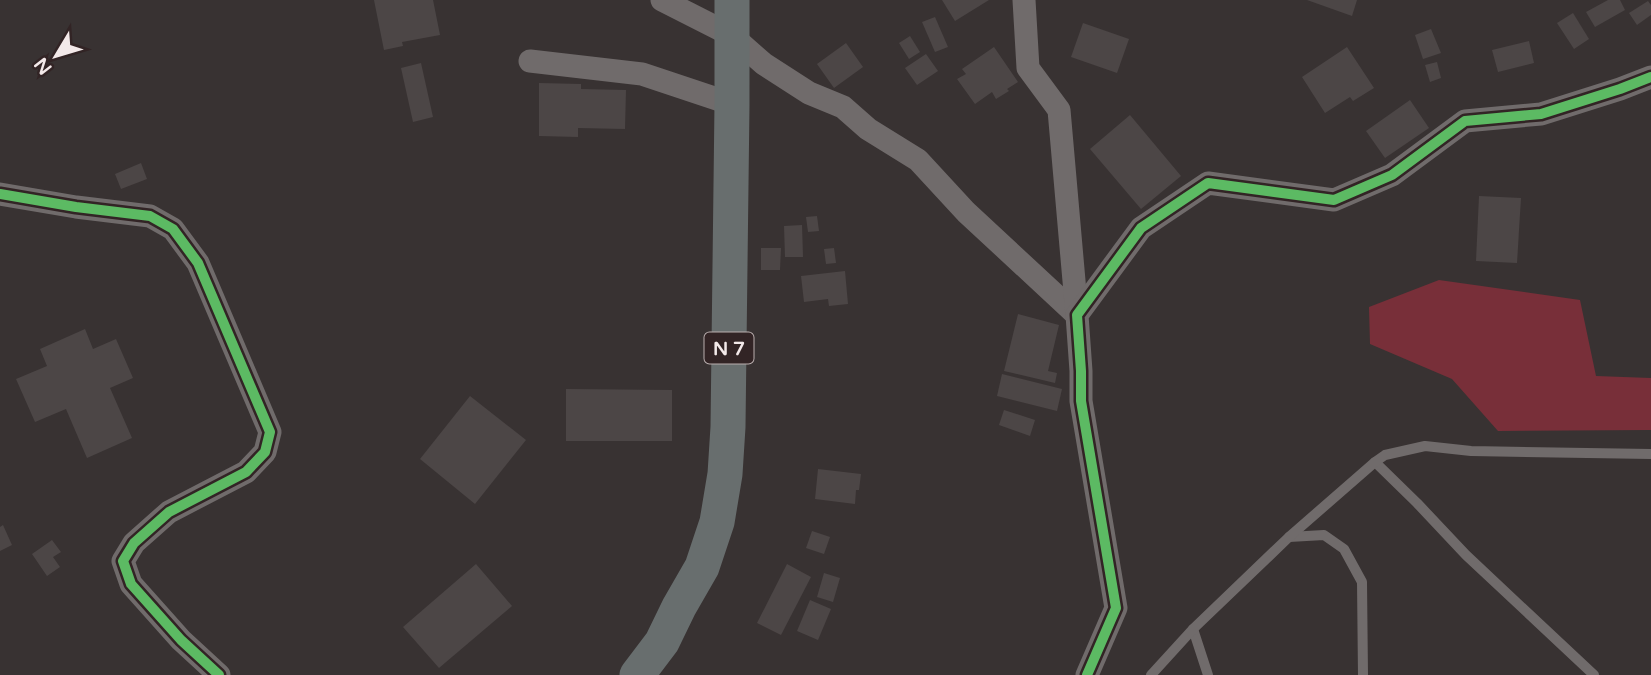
<svg xmlns="http://www.w3.org/2000/svg" width="1651" height="675" font-family="'Varela Round',sans-serif">
  <rect width="100%" height="100%" fill="#383232"/>
  <path fill="#782f39" d="M1439,280l141,20 16,76 55,2v52l-153,1 -46,-52 -82,-35 -1,-37z"/>
  <g fill="#4c4646">
    <path d="M374,0h59l7,35 -38,7 1,4 -19,4z"/>
    <path d="M942,0h47l-34,21z"/>
    <path d="M1307,0h50l-5,16z"/>
    <path d="M1608,0h12l5,10 -30,17 -9,-15z"/>
    <path d="M1648,1l3,4v10l-14,10 -8,-12z"/>
    <path d="M1573,13l16,26 -15,10 -17,-26z"/>
    <path d="M935,17l13,30 -13,5 -13,-30z"/>
    <path d="M1083,23l46,16 -12,34 -46,-16z"/>
    <path d="M1431,29l10,24 -18,6 -8,-24z"/>
    <path d="M910,36l10,16 -11,7 -10,-16z"/>
    <path d="M1529,41l5,22 -36,9 -6,-22z"/>
    <path d="M846,43l17,24 -29,21 -17,-24z"/>
    <path d="M994,47l24,35 -11,7 2,2 -13,8 -4,-7 -17,12 -18,-25 9,-5 -4,-5z"/>
    <path d="M1347,47l27,41 -21,13 -3,-4 -25,16 -23,-36z"/>
    <path d="M926,54l12,17 -21,14 -12,-17z"/>
    <path d="M1437,62l4,16 -11,4 -5,-17z"/>
    <path d="M421,63l12,54 -20,5 -12,-54z"/>
    <path d="M539,83l42,1v5l45,1 -1,39 -47,-1v9l-39,-1z"/>
    <path d="M1410,100l19,28 -44,30 -19,-27z"/>
    <path d="M1130,115l51,61 -40,33 -51,-60z"/>
    <path d="M141,163l6,16 -26,10 -6,-15z"/>
    <path d="M1479,196l42,2 -4,65 -41,-2z"/>
    <path d="M817,216l2,15 -11,1 -2,-15z"/>
    <path d="M802,225l1,32h-18l-1,-31z"/>
    <path d="M761,248h20l-1,22h-19z"/>
    <path d="M834,248l2,15 -10,1 -2,-15z"/>
    <path d="M845,271l3,33 -19,2 -1,-7 -24,3 -3,-26z"/>
    <path d="M1018,314l41,11 -11,46 9,2 -2,10 -51,-12z"/>
    <path d="M85,329l8,20 23,-10 17,39 -23,10 22,50 -45,20 -21,-49 -31,13 -19,-43 31,-13 -7,-17z"/>
    <path d="M1002,374l60,15 -5,22 -60,-15z"/>
    <path d="M566,389l106,1v51h-106z"/>
    <path d="M470,396l56,44 -51,64 -55,-45z"/>
    <path d="M1004,410l31,10 -5,16 -31,-11z"/>
    <path d="M818,469l43,5 -2,16h-3l-1,14 -40,-5z"/>
    <path d="M3,525l9,20 -12,6v-24z"/>
    <path d="M812,531l18,6 -6,17 -18,-6z"/>
    <path d="M52,540l9,12 -8,5 7,10 -13,9 -15,-22z"/>
    <path d="M476,564l36,42 -73,62 -36,-41z"/>
    <path d="M787,564l24,13 -30,58 -24,-12z"/>
    <path d="M824,573l16,5 -7,24 -16,-5z"/>
    <path d="M810,600l21,9 -13,31 -21,-9z"/>
  </g>
  <g fill="none" stroke-linecap="round" stroke-linejoin="round">
    <g stroke="#706b6b" stroke-width="10">
      <path d="M1375,462l42,41 49,52 128,120"/>
      <path d="M1289,537l35,-2 20,14 18,33 1,93"/>
      <path d="M1193,629l15,46"/>
      <path d="M1151,675l42,-46 96,-92 86,-75 10,-7 40,-9 46,5 180,3"/>
    </g>
    <g stroke="#706b6b" stroke-width="23">
      <path d="M662,0l69,35 33,29 45,29 34,14 25,22 50,31 48,52 111,103"/>
      <path d="M1024,0l4,68 31,42 18,205"/>
      <path d="M530,61l112,13 90,30"/>
      <path d="M0,194l76,13 74,9 23,13 25,34 72,169 -5,20 -19,20 -77,40 -35,31 -11,18 8,23 50,56 38,35"/>
      <path d="M1087,675l29,-67 -35,-207v-30l-4,-56 64,-87 67,-45 126,17 58,-25 73,-54 76,-7 79,-25 31,-12"/>
    </g>
    <path stroke="#686e6e" stroke-width="35" d="M637,675l25,-33 17,-35 23,-40 15,-45 8,-48 3,-47 4,-323v-104"/>
    <g stroke="#322425" stroke-width="15">
      <g id="cycleway">
        <path d="M0,194l76,13 74,9 23,13 25,34 72,169 -5,20 -19,20 -77,40 -35,31 -11,18 8,23 50,56 38,35"/>
        <path d="M1087,675l29,-67 -35,-207v-30l-4,-56 64,-87 67,-45 126,17 58,-25 73,-54 76,-7 79,-25 31,-12"/>
      </g>
    </g>
    <use href="#cycleway" stroke="#5cba63" stroke-width="10"/>
  </g>
  <g text-anchor="middle" stroke-width="7" stroke-linejoin="round" paint-order="stroke">
    <rect fill="#322425" stroke="#b9aeae" stroke-width="2" x="704.5" y="332.5" width="49" height="31" rx="5"/>
    <g font-size="19" font-weight="bold" fill="#f3e9e9">
      <text x="729" y="355">N 7</text>
    </g>
  </g>
  <g transform="translate(56 56) rotate(232)" stroke="#322425" stroke-width="5" paint-order="stroke">
  <path d="M0-5L12 26L0 18L-12 26Z" fill="#f3e9e9"/>
  <text y="-10" font-size="19" font-weight="bold" text-anchor="middle" fill="#f3e9e9">N</text>
  </g>
</svg>
